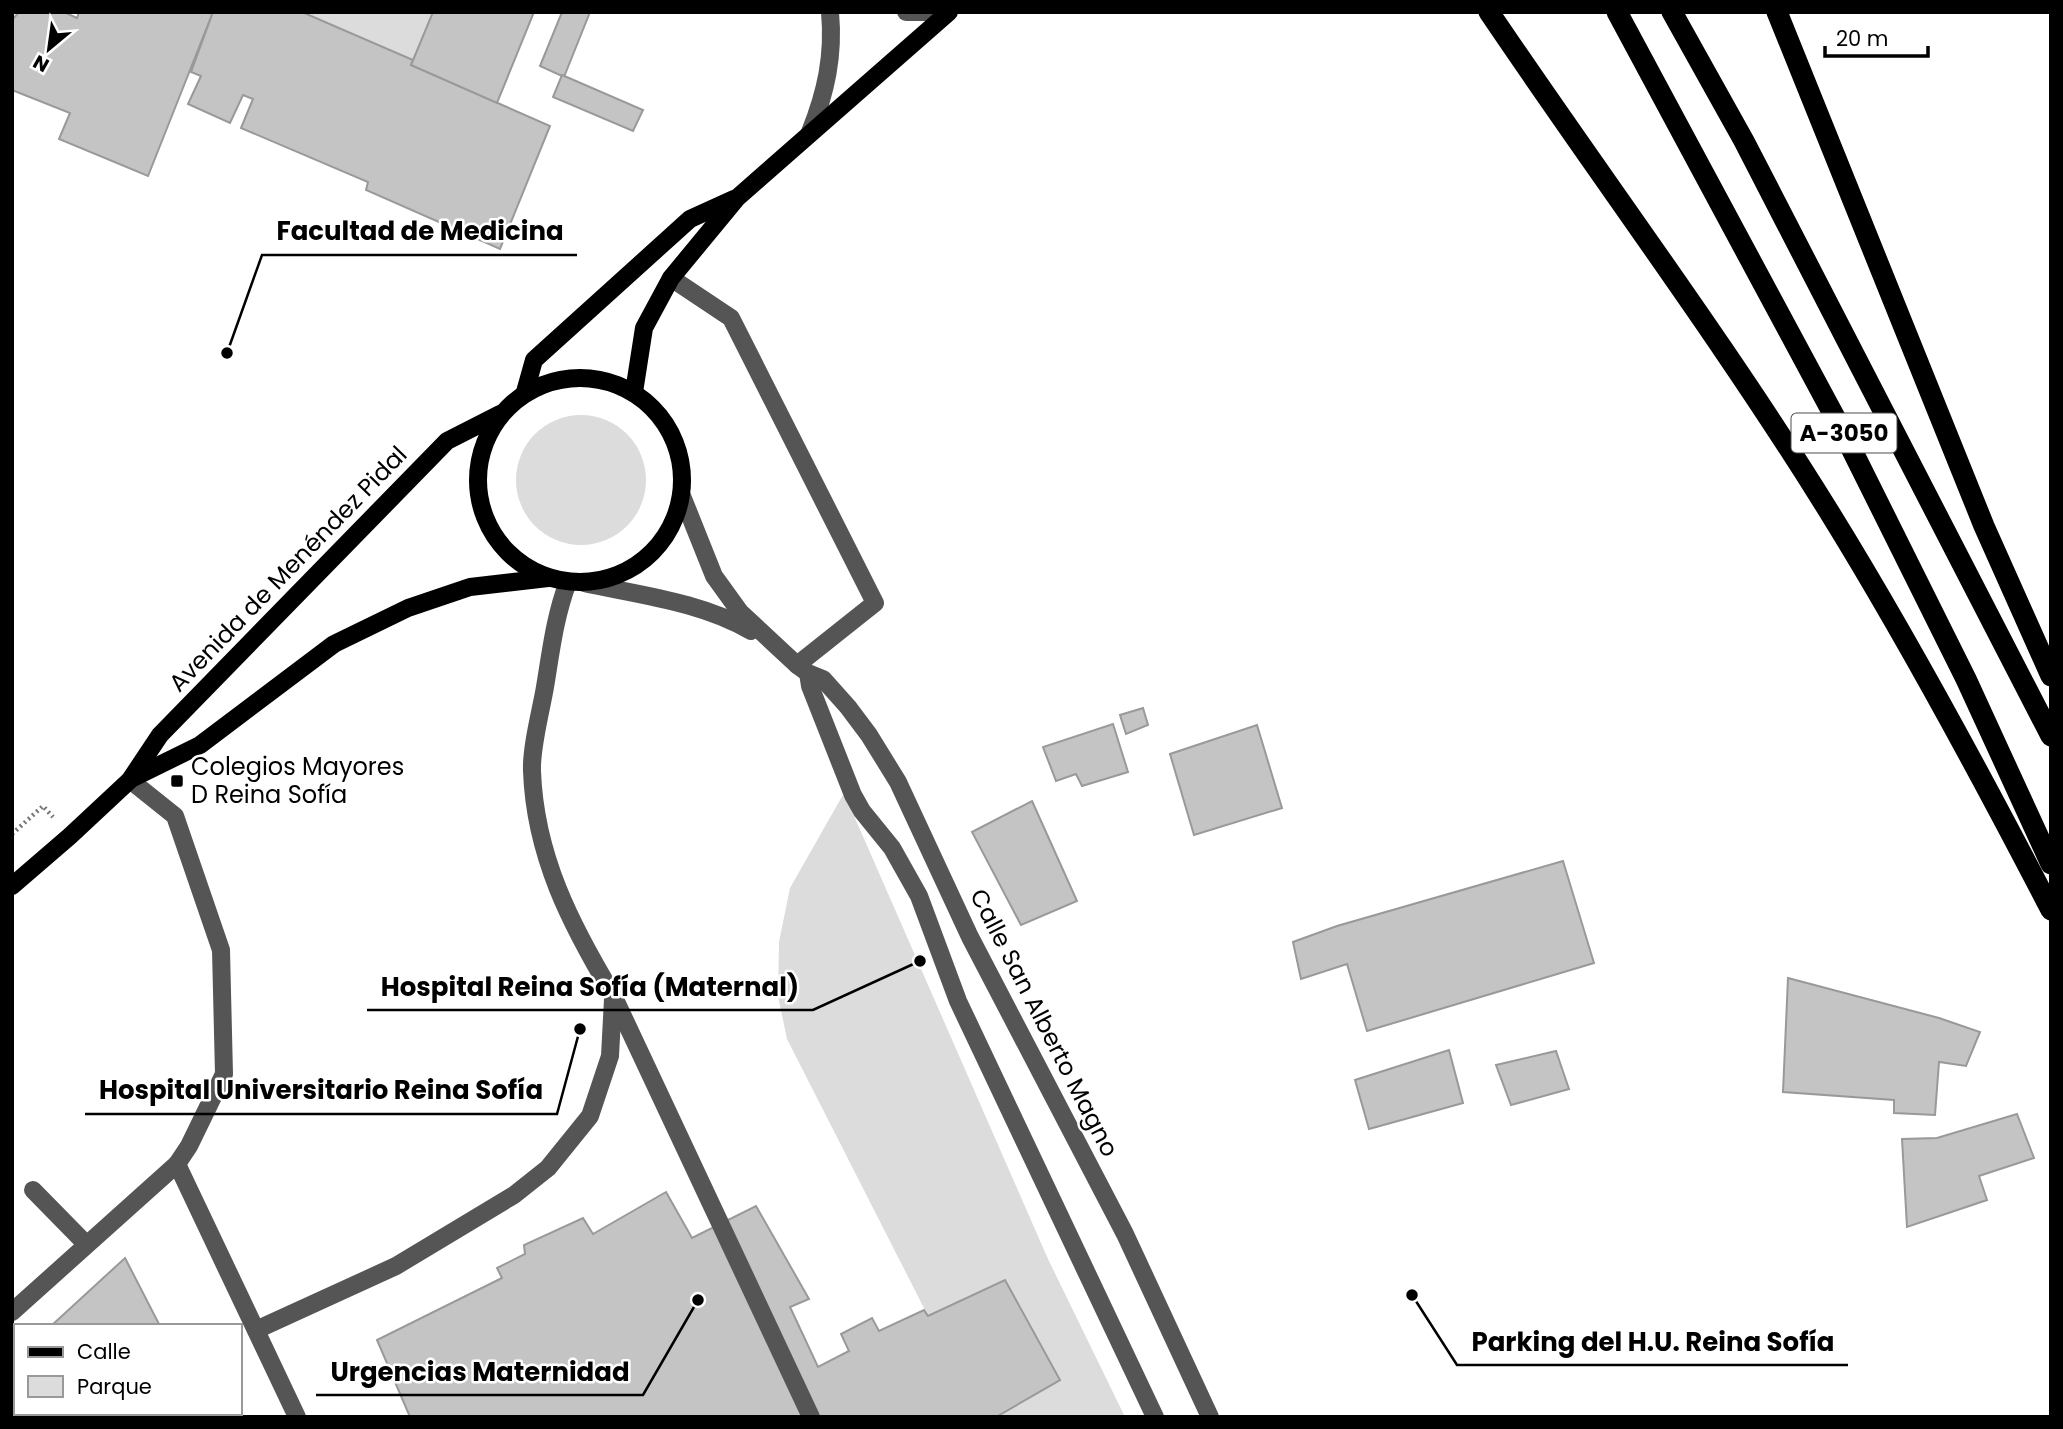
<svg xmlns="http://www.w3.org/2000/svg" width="2063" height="1429" font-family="Poppins,sans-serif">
  <rect width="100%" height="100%" fill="#fff"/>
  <g fill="#dcdcdc">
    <path d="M302,12h131l-20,48z"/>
    <circle cx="581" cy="480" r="65"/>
    <path d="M844,793l204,466 77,158h-129l64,-37 -55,-100 -77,36 -141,-277 -9,-43 1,-54 11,-54z"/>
  </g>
  <g fill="#c4c4c4" stroke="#999" stroke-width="2">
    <path d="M19,12h45l13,6 2,-6h134l-65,164 -89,-37 11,-26 -58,-23v-70z"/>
    <path d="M213,12h89l111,48 -2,5 139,61 -50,123 -134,-59 2,-8 -127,-54 12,-29 -10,-4 -13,28 -42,-19 13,-28 -10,-4z"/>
    <path d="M433,12h101l-37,91 -86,-38z"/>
    <path d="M562,12h28l-26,65 -24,-11z"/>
    <path d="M562,75l81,35 -10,21 -80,-34z"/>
    <path d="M1143,708l5,17 -22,9 -6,-19z"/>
    <path d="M1113,724l15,48 -46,14 -6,-12 -20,7 -13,-34z"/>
    <path d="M1257,725l25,83 -88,27 -24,-81z"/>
    <path d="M1032,801l45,100 -56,24 -49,-93z"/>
    <path d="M1563,861l31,102 -227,68 -20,-67 -46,15 -8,-37 44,-16z"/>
    <path d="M1788,978l151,40 41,14 -14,34 -27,-4 -4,53 -41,-2v-13l-111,-8z"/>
    <path d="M1449,1050l14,53 -94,26 -14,-49z"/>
    <path d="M1556,1051l13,38 -58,16 -15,-40z"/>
    <path d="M2017,1114l17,44 -55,18 8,24 -80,27 -5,-88 35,-1z"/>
    <path d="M666,1192l26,46 64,-32 53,93 -19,8 28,60 31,-16 -8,-17 31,-16 7,13 45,-21 4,6 77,-36 55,100 -64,37h-586l-33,-77 125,-62 -5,-10 28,-14 -1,-9 59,-27 10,16z"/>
    <path d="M125,1258l35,68h-109z"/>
    <path d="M16,1358v55h189l2,4h-195v-56z"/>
  </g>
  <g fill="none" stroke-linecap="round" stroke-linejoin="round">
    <path stroke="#777" stroke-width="4.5" stroke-dasharray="2 3.5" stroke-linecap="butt" d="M12,834l31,-28 10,11"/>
    <g stroke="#555" stroke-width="18">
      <path d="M906,12h26"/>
      <path d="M810,132c16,-40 24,-76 20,-120"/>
      <path d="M671,278l60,40 144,285 -78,62"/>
      <path d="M682,496l32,80 26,36 57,53 11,8 15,6 25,28 21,28 29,47 72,155 155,297 85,183"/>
      <path d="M568,582c-13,34 -17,69 -23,105 -4,24 -14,60 -13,84 3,85 39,154 81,224l198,422"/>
      <path d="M584,583c55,12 118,19 167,48"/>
      <path d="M808,673l2,13 43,109 9,16 30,37 27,48 39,105 197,416"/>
      <path d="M177,1164l120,253"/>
      <path d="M33,1190l53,54"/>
      <path d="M12,1312l165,-148 12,-18 35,-72 -3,-124 -46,-134 -45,-36"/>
      <path d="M256,1330l140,-64 118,-71 34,-27 42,-52 20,-60 3,-57"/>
    </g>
    <g stroke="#000" stroke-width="18">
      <circle cx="580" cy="480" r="102"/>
      <path d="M525,392l9,-32 156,-141 44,-20"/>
      <path d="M634,392l10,-64 27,-50 66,-80 212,-186"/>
      <path d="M133,778l67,-33 134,-101 74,-36 62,-21 78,-9"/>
      <path d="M12,886l58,-50 60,-56 30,-45 287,-294 53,-27"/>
    </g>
    <g stroke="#000" stroke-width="21">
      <path d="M1489,12c112,166 233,327 339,498 80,129 153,265 223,400"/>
      <path d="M1617,12l228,424 121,243 85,185"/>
      <path d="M1672,12l72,129 307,595"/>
      <path d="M1777,12l207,514 67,150"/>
    </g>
  </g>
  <rect fill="#000" stroke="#fff" stroke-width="2.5" x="170" y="774" width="14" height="14" rx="3.5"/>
  <g text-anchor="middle" stroke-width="5" stroke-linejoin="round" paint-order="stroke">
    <rect fill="#fff" stroke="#4c4c4c" stroke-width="2" x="1791.5" y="413.5" width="105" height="39" rx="5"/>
    <g font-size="23" font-weight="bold" fill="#000">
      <text x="1844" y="441">A-3050</text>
    </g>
    <g font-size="24" fill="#000" stroke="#fff">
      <text transform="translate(288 569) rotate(-46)" y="8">Avenida de Menéndez Pidal</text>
      <text transform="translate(1044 1023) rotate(63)" y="8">Calle San Alberto Magno</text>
    </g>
    <g font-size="24" fill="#000" stroke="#fff" text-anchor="start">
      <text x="191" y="775">Colegios Mayores<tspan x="191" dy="28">D Reina Sofía</tspan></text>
    </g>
  </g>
  <path fill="none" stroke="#000" stroke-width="2.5" d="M227 353L262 255H577M920 961L813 1010H367M580 1029L557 1114H85M1412 1295L1457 1365H1848M698 1300L643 1395H316"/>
  <g fill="#000" stroke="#fff" stroke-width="2.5">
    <circle cx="227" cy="353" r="7"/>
    <circle cx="920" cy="961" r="7"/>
    <circle cx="580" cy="1029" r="7"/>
    <circle cx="1412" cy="1295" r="7"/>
    <circle cx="698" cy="1300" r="7"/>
  </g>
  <g font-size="26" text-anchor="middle" font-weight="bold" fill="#000" stroke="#fff" stroke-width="5" stroke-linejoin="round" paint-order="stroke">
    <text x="420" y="240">Facultad de Medicina</text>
    <text x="590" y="996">Hospital Reina Sofía (Maternal)</text>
    <text x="321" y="1099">Hospital Universitario Reina Sofía</text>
    <text x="1653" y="1351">Parking del H.U. Reina Sofía</text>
    <text x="480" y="1381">Urgencias Maternidad</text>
  </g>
  <rect width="2063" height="1429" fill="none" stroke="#000000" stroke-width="28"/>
  <rect x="14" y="1324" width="228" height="91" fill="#ffffff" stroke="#999999" stroke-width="2"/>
  <rect x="28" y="1347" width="35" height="10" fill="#000000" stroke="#999999" stroke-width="2"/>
  <text x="77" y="1359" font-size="21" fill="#000000">Calle</text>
  <rect x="28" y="1376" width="35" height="21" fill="#dcdcdc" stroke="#999999" stroke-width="2"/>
  <text x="77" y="1394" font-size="21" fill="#000000">Parque</text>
  <g transform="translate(49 49) rotate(209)" stroke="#ffffff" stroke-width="5" paint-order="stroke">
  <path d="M0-5L12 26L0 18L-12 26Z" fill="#000000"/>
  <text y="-10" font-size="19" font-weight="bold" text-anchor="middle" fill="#000000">N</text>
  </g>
  <path d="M1825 46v10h103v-10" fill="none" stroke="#000000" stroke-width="3.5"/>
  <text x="1836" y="46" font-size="21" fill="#000000" stroke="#ffffff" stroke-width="5" paint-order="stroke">20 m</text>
</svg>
